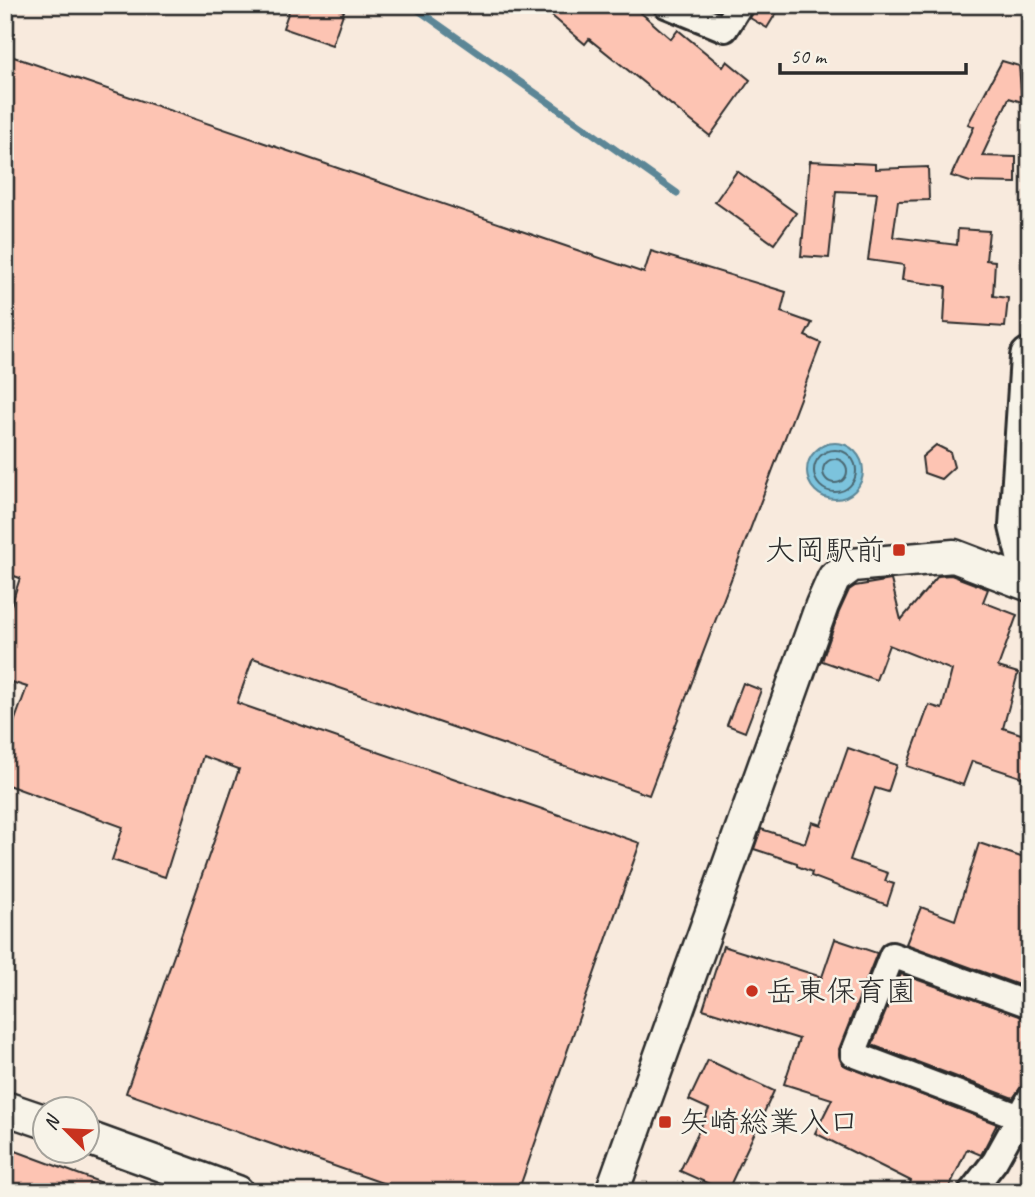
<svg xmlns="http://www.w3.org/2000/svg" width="1035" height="1197" font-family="Caveat,'Klee One',sans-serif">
  <rect width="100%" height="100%" fill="#f8eadd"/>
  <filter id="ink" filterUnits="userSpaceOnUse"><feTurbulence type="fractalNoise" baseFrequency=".0143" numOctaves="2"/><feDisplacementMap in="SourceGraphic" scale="14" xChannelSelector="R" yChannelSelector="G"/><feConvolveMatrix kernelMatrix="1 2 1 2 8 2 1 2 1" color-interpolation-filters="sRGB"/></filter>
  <g filter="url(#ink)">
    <circle fill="#7cc3dd" stroke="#5c8696" stroke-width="2" cx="835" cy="471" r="28"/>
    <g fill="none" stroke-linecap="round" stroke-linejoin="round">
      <g stroke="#4b6872" stroke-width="2">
        <circle cx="835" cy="471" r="21"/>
        <circle cx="835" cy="471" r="12"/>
      </g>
      <path stroke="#5c8696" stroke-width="7" d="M411,5l266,188"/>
    </g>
    <g fill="#fdc4b3" stroke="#2b2b2b" stroke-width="2">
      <path d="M291,5h35l18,6 -12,34 -49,-17z"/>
      <path d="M539,5h93l39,34 7,-9 45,37 4,-6 23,19 -40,56 -121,-97 -4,5z"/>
      <path d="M758,5h23l-14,23 -17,-10z"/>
      <path d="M5,54l639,219 7,-22 135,41 -5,20 31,11 -7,13 16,7 -172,452 -396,-137 -16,45 403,140 -122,349h-110l-282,-99 113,-324 -36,-13 -38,121 -53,-17 11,-33 -118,-43v-37l22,-60 -22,-7v-56l15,-46 -15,-5z"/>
      <path d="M1002,61l17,5 3,36 -13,-4 -27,58 34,1v26l-46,-1 -19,-6 23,-49 -6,-3z"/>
      <path d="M810,161l65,3v5l53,-2 1,33 -31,1 -5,36 64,8 1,-16 31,2 -3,29 9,1 -2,35 15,2 -3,29 -61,-4 2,-37 -44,-6 2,-15 -36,-5 9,-67 -41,-2 -7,67 -28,-2z"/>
      <path d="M737,171l59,42 -22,31 -59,-42z"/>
      <path d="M936,445l14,7 4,15 -13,12 -17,-6 -2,-16z"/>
      <path d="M951,575l37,14 -5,13 34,13 -19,52 20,6 -15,55 27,9v43l-58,-19 -9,24 -56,-19 22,-61 13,4 10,-39 -63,-25 -13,35 -54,-19 17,-49 10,-22 6,-4 36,-6 10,40 37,-44z"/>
      <path d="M743,683l18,7 -16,42 -18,-7z"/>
      <path d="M848,748l49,17 -9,27 -13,-4 -25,72 38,13 -3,8 9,3 -7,21 -76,-29 1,-4 -15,-6v-3l-43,-14 7,-20 44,14 7,-21 9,3z"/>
      <path d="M979,843l51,17v129l-124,-45 15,-37 34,13z"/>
      <path d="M835,939l42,14 -38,96 3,15 155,60 -16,31 -14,-6 -20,43h-41l5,-11 -96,-48 17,-34 -48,-15 15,-45 -96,-30 20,-63 99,31z"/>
      <path d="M901,974l129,45v24l-9,21 9,3 -7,18 -10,13 -141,-53z"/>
      <path d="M708,1060l66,31 -47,101 -47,-21 29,-62 -20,-9z"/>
      <path d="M5,1147l116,43v2h-116z"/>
    </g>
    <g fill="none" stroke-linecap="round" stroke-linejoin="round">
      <g stroke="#2b2b2b" stroke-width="30">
        <g id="minor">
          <path d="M666,5l59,24 15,-24"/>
          <path d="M1020,1117l-167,-63 39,-99 138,50"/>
          <path d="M971,1192l24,-31 35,-63"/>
        </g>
      </g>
      <g stroke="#2b2b2b" stroke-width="37">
        <g id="tertiary">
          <path d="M5,1108l41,14"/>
          <path d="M88,1138l149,54"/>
          <path d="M612,1192l210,-587 12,-27 18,-13 102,-9 76,29"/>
        </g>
      </g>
      <g stroke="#2b2b2b" stroke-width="44">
        <path id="trunk" d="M1030,357l-11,169 11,46"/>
      </g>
      <use href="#minor" stroke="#f7f3e8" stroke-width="24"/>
      <use href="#tertiary" stroke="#f7f3e8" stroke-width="32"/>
      <use href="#trunk" stroke="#f7f3e8" stroke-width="38"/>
    </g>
  </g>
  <g fill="#c8321e" stroke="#f7f3e8" stroke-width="2.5">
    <rect x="892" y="543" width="14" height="14" rx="3.5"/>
    <circle cx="752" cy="991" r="7"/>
    <rect x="658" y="1115" width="14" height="14" rx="3.5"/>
  </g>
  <g text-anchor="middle" stroke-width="5" stroke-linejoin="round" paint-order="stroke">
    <g font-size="30" fill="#2b2b2b" stroke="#f7f3e8" text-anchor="start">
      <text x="885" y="560" text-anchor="end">大岡駅前</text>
      <text x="766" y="1001">岳東保育園</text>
      <text x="679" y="1132">矢崎総業入口</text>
    </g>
  </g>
  <rect width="1035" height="1197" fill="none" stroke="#f7f3e8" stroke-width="28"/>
  <rect x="14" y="14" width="1007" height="1169" fill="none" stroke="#2b2b2b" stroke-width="2.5" filter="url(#ink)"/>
  <g transform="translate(66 1130) rotate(294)"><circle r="33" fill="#f7f3e8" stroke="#a5a39c" stroke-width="2"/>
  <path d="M0-5L12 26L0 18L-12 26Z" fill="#c8321e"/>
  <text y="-10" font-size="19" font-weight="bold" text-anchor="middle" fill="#2b2b2b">N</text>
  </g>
  <path d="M780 63v10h186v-10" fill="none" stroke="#2b2b2b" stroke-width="3.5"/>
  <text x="790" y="63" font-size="21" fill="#2b2b2b" stroke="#f7f3e8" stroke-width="5" paint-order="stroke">50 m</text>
</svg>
